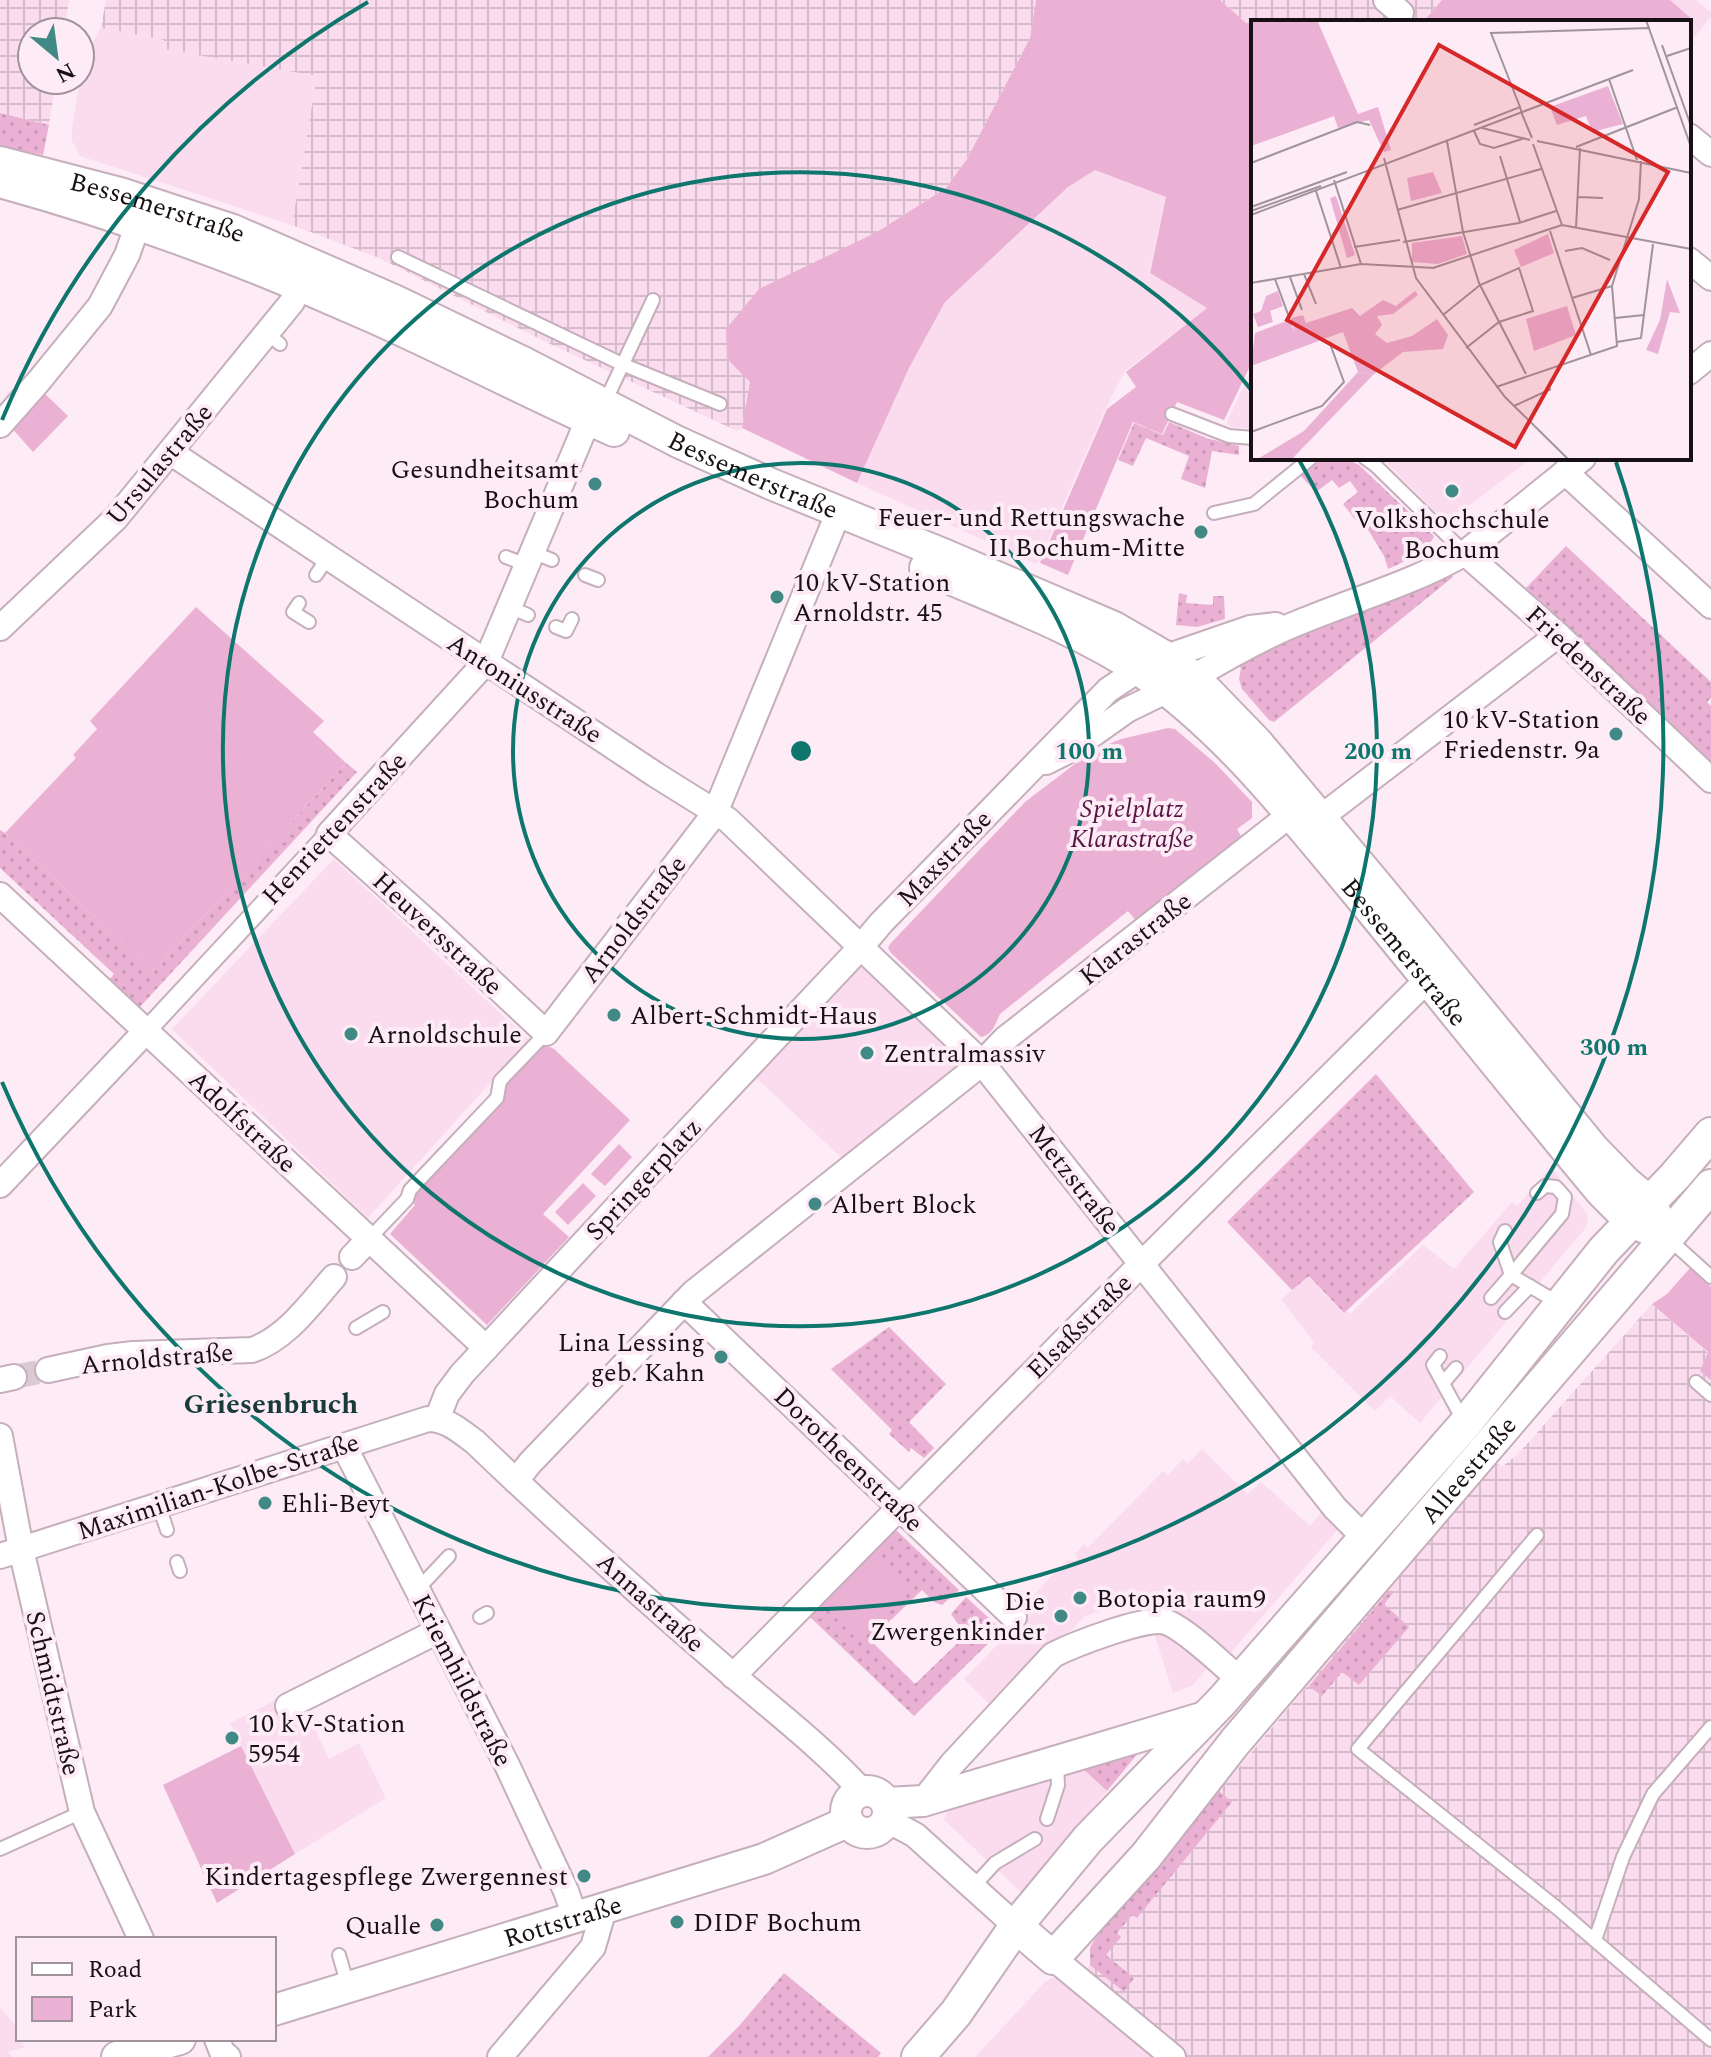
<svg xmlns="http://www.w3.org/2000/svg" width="1711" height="2057" font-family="Spectral,serif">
  <defs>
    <pattern id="industrial-grid" width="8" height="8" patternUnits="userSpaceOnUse" patternTransform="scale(2)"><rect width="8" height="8" fill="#fadcee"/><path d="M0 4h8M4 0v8" fill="none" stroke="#d6bccb"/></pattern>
    <pattern id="grass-dots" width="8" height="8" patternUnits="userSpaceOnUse" patternTransform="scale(2)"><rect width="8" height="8" fill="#eab1d4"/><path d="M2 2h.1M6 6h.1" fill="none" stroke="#c897b5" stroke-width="1.8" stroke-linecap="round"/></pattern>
  </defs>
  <rect width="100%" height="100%" fill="#fdebf5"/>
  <g fill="#fadcee">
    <path d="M1580,0h116l15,13v4l-22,26v-21h-128z"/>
    <path d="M101,28l63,12 -1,9 155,27 -26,149 -212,-69 -8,-15v-14l11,-62 5,-14z"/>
    <path d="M1095,170l71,27 -17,76 58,35 -82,63 -19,37 -69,156 -180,-81 52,-115 36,-66 123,-115z"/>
    <path d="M1253,366v63l-23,-2 -3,-5z"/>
    <path d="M1382,458h150l-86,65z"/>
    <path d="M334,859l195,181 -161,178 -196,-189z"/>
    <path d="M858,966h5l98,92 -1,5 -2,6 -112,93 -94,-88z"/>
    <path d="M1551,1167l36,47 1,8 -4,8 -164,193 -30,-27 -15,15 -64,-64 3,-5 -33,-43 28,-23 34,37 4,-2 3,3 73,-69 31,24 58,-67 5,4z"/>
    <path d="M1202,1449l46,45 13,-12 49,44 14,-17 14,20 -110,127 -6,-5 -30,35 -19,7 -30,-95 -58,18 -92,92 -29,-29 69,-71 -5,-7 39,-41 8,1 3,-3 -3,-4 9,-10 4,4 75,-77 5,4 15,-16 4,5z"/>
    <path d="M276,1700l12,22 19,-9 22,46 30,-16 27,55 -91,56 -65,-131z"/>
    <path d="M1080,1766l27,25 -84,100h-3l-76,-71 8,-21z"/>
    <path d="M1052,1978l9,2 97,77h-183l70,-75z"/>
    <path d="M0,2007l14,17 4,9v6h2l4,8 -16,5 4,5h-12z"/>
  </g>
  <g fill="url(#industrial-grid)">
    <path d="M0,0h69l-5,32h-32v48h24l-7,45 -49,-12z"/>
    <path d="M106,0h930l-6,38 -63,121 -21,29 -69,44 -150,127 24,23 -9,46 -5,3 -191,-89 -167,-84 -87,-33 25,-149 -154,-27 1,-9 -63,-12z"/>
    <path d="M1220,0h222l-19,22h-170v7z"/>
    <path d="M1652,1304l56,49 -8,18 11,9v677h-524l-104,-84 7,-8v-17l5,-9 400,-477 7,5 15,-12z"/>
  </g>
  <g fill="url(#grass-dots)">
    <path d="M0,113l49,12 -6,30 -43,-9z"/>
    <path d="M1169,422l37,16 33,8v9l-27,-4 -7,37 -24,-9 8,-23 -43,-18 -13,28 -15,-6 16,-37 29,12z"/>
    <path d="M1345,458l14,7 75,71c-6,16 -31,26 -46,33l-4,-13 -17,-28 -9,-5 -15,-19 15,-12 -8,-11 -11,7 -7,-8 -16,12 -15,-16 21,-17z"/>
    <path d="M1566,546l145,136v16l-4,4 4,4v56l-185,-174z"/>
    <path d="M1449,573l4,4 -179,145 -5,-2 -27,-31 -3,-10 2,-11 -5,-5 5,-4z"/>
    <path d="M1179,593l8,2 -1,8 27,2v-9h11l1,23 -28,8 -21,-2z"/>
    <path d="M346,763l11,9 -219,237 -30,-28 6,-7 -114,-106v-38l5,3 148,138z"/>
    <path d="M1376,1074l98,118 -130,121 -35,-37 -17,14 -65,-68z"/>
    <path d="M889,1327l57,57 -37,38 25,26 -10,10 -13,-10 -2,4 -20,-18 3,-4 -61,-61z"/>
    <path d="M896,1530l63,60 -17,15 -8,-3 -12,-12 -52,50 45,44 51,-49 -15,-21 15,-17 36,33 -88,86 -104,-99z"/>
    <path d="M1389,1591l4,2 -9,11 25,23 -50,58 -17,-13 -20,24 -13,-10z"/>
    <path d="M1139,1752l-32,39 -27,-25z"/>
    <path d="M1219,1791l13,11 -95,116 -5,-3 -15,18 4,4 -15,18 28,23 -10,14 -34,-27v-17l5,-9z"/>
    <path d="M784,1973l97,80 -3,4h-170l31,-31z"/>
  </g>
  <g fill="#eab1d4">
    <path d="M1036,0h184l33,29v331l-29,60 -47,-18 -15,32 -29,-12 -65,153 -28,-12 67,-154 29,-22 -10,-15 81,-64 -57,-35 16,-76 -71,-27 -27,17 -123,115 -36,66 -52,115 -115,-55 8,-46 -23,-23 -1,-30 33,-40 118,-57 69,-44 21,-29 63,-121z"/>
    <path d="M1442,0h228l24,21 -5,5v-4h-266z"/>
    <path d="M42,391l26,25 -35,36 -23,-26z"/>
    <path d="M196,607l128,114 -11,11 33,31 -193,208 -148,-138 71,-75 -3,-3 24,-26 -7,-8z"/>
    <path d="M1168,728l7,1 40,34 37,39v16l-15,11 6,11 -105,83 -10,-12 -128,103c-5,10 -7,21 -19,23l-90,-84 -3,-5 2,-4 135,-142 63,-48 16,-8 17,-7z"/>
    <path d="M540,1046l10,1 4,2 76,71 -87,94 26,23 -82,88 -97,-91 25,-29 -2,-3 3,-10 87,-92 2,-17z"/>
    <path d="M619,1144l13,13 -27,29 -14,-12z"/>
    <path d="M583,1183l13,13 -28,29 -13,-13z"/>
    <path d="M1690,1268l21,19v93l-11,-9 8,-19 -56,-48 15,-10z"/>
    <path d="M872,1555l32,31 -48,52 -34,-34z"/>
    <path d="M241,1746l54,108 -78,49 -54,-118z"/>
  </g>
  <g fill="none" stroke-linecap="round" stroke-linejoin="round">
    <path stroke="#dacad3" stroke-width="24" stroke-dasharray="24 12" stroke-linecap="butt" d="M14,1377l34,-7"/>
    <g stroke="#c5afbc" stroke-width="16">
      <g id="service">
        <path d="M398,257l226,108 96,39"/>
        <path d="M267,333l13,11"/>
        <path d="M605,402l48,-102"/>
        <path d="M1172,414l57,22 24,2"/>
        <path d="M1365,458l11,8 89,87"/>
        <path d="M1214,513l40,-9 57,-46"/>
        <path d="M532,552l20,8"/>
        <path d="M506,557l21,8"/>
        <path d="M316,575l12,-18"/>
        <path d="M585,575l13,5"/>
        <path d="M299,603l-6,9 16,10"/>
        <path d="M509,607l19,8"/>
        <path d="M556,627l10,4 6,-12"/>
        <path d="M1505,1231l-5,11 11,33 51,-61 3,-17 -9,-10 -11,-1 -8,7"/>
        <path d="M369,1239l38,-40 3,-9 14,-15 73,-77 3,-17 46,-48"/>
        <path d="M1669,1239l42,38"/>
        <path d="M1491,1298l20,-23 49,29"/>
        <path d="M1505,1312l25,-26"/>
        <path d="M356,1328l27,-16"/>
        <path d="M1440,1356l-7,9 31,57"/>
        <path d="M1696,1382l15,13"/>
        <path d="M1443,1383l13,-15"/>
        <path d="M159,1506l8,24"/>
        <path d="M1537,1535l-179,214 199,159 154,132"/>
        <path d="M177,1562l3,9"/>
        <path d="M417,1590l32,-34"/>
        <path d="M480,1617l7,-4"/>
        <path d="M1047,1819l11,-34 -1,-21"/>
        <path d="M0,1849l82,-37"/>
        <path d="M973,1887l22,-24 40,-24"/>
        <path d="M1595,1940l28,-83 30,-63 58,-67"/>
        <path d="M339,1955l9,31"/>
      </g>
    </g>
    <g stroke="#c5afbc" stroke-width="22">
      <path id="pedestrian" d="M146,1031l183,-197"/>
    </g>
    <g stroke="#c5afbc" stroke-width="28">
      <g id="minor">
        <path d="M1386,0l15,13"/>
        <path d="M1689,136l22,18"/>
        <path d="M1689,260l22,18"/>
        <path d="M1689,372l22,-18"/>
        <path d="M588,420l-102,242 -157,172 104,93 113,106 169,-220 117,-285"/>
        <path d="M0,425l38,-43 62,-76 27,-51 11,-31"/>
        <path d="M170,452l486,323 72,45 254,243 353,445 29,29"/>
        <path d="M1565,472l146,134"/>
        <path d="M1465,553l93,82 153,145"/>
        <path d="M0,628l116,-110 176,-216 7,-17"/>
        <path d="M1166,657l84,-29 26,-3"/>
        <path d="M1194,677c35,-21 72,-42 111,-57 54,-22 110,-38 160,-67l118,-95"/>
        <path d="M1046,762l26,-13 55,-39 39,-19"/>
        <path d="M1320,818l238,-183"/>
        <path d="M0,895l486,453"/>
        <path d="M0,1185l146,-154"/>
        <path d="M352,1257l17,-18"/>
        <path d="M684,1302l330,315"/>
        <path d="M48,1370l60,-13 25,-3 119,-4c35,-12 58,-46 82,-73"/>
        <path d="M0,1380l14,-3"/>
        <path d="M437,1419l10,-25 15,-20 207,-223 191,-203 21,-25 227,-233 30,-20"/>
        <path d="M0,1436l21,113 61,263 59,127"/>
        <path d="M344,1446l163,319 59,126 9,26"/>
        <path d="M516,1481l14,-18 163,-170 289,-230 23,-24 286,-225"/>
        <path d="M0,1556l428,-137c19,0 32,12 47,23 79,76 162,150 245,222 48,42 99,80 142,127"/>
        <path d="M733,1676l329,-333 366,-364"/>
        <path d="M288,1706l150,-75"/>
        <path d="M923,1801l29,-37 101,-109c20,-10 93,-39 113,-33 20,7 57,43 74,58"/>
        <path d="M887,1820l28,15 101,91"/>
        <path d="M1053,1958l120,99"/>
        <path d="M217,2039l5,13 6,5"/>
        <path d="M500,2057l93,-110 11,-38"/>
      </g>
    </g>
    <g stroke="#c5afbc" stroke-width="34">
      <g id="tertiary">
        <path id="s1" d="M0,162l120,31 113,37 161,70 131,63 153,79 93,42 172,70 171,73 52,30 28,20 63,65 120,143 217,264 32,33 24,20 18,35"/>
        <path d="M0,182c127,35 251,81 372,135 81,36 160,78 242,114"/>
        <path id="s2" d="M925,568c70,31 151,60 214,102 86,59 150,142 216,221 82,100 163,201 246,301l30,30 24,10"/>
        <circle cx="867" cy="1812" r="21"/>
        <path d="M887,1803l36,-2 282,-84"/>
        <path id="s3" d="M274,2010l490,-151 83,-37"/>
        <path d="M117,2057l63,-18"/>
      </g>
    </g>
    <g stroke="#c5afbc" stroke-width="36">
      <g id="secondary">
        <path id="s4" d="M1016,1926l37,32 93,-102 89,-114 476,-556"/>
        <path d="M918,2057l38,-44 60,-87 72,-87 134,-138 243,-277 139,-174 71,-74 36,-42"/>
      </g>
    </g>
    <use href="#service" stroke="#fff" stroke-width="12"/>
    <use href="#pedestrian" stroke="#fff" stroke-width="18"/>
    <use href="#minor" stroke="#fff" stroke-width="24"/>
    <use href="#tertiary" stroke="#fff" stroke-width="30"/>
    <use href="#secondary" stroke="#fff" stroke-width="32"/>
  </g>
  <g fill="none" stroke="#0f766e" stroke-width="4">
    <circle cx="801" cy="751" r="288"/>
    <path d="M1298 458A577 577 0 1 1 1253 392"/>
    <path d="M2 420A865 865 0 0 1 368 2M1616 462A865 865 0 0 1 2 1082"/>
  </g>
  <g fill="#418985" stroke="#fdebf5" stroke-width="3">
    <circle cx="595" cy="484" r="8"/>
    <circle cx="1452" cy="491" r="8"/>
    <circle cx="1201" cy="532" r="8"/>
    <circle cx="777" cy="597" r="8"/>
    <circle cx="1616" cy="734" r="8"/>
    <circle cx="614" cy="1015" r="8"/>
    <circle cx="351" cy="1034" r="8"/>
    <circle cx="867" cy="1053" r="8"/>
    <circle cx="815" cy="1204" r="8"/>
    <circle cx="721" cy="1357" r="8"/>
    <circle cx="265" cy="1503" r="8"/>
    <circle cx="1080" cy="1598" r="8"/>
    <circle cx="1061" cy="1616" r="8"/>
    <circle cx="232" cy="1738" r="8"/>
    <circle cx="584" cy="1876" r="8"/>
    <circle cx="677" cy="1922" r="8"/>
    <circle cx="437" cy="1925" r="8"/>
  </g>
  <g text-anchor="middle" stroke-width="8" stroke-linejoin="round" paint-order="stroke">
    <g font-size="26" fill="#171014" stroke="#fdebf5">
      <text dy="9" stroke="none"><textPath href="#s1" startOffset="164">Bessemerstraße</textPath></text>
      <text transform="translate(159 464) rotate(-50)" y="9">Ursulastraße</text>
      <text dy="9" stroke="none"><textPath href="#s1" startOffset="818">Bessemerstraße</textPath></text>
      <text transform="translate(1589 665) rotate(43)" y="9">Friedenstraße</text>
      <text transform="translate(525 688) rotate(33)" y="9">Antoniusstraße</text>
      <text transform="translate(334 828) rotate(-47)" y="9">Henriettenstraße</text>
      <text transform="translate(944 858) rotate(-46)" y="9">Maxstraße</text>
      <text transform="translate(633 919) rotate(-52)" y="9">Arnoldstraße</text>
      <text transform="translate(438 933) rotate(43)" y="9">Heuversstraße</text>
      <text transform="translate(1135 938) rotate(-38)" y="9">Klarastraße</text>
      <text dy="9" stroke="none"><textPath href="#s2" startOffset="626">Bessemerstraße</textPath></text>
      <text transform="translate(243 1121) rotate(43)" y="9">Adolfstraße</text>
      <text transform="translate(643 1179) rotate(-47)" y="9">Springerplatz</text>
      <text transform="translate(1075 1179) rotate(52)" y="9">Metzstraße</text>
      <text transform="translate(1079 1326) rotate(-45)" y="9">Elsaßstraße</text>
      <text transform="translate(157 1358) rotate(-5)" y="9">Arnoldstraße</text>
      <text transform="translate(849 1459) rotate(44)" y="9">Dorotheenstraße</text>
      <text dy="9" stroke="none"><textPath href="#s4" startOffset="690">Alleestraße</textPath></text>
      <text transform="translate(218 1486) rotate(-18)" y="9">Maximilian-Kolbe-Straße</text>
      <text transform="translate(651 1602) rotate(42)" y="9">Annastraße</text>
      <text transform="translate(463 1680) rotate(63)" y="9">Kriemhildstraße</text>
      <text transform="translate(54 1693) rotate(77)" y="9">Schmidtstraße</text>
      <text dy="9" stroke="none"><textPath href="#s3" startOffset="302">Rottstraße</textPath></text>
    </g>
    <g font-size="26" fill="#171014" stroke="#fdebf5" text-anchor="start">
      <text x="579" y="478" text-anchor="end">Gesundheitsamt<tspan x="579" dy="30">Bochum</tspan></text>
      <text x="1185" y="526" text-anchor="end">Feuer- und Rettungswache<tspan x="1185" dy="30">II Bochum-Mitte</tspan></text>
      <text x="1452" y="528" text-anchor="middle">Volkshochschule<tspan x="1452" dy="30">Bochum</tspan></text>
      <text x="793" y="591">10 kV-Station<tspan x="793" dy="30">Arnoldstr. 45</tspan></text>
      <text x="1600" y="728" text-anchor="end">10 kV-Station<tspan x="1600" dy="30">Friedenstr. 9a</tspan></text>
      <text x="630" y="1024">Albert-Schmidt-Haus</text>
      <text x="367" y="1043">Arnoldschule</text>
      <text x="883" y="1062">Zentralmassiv</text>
      <text x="831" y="1213">Albert Block</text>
      <text x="705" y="1351" text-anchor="end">Lina Lessing<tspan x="705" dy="30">geb. Kahn</tspan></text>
      <text x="281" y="1512">Ehli-Beyt</text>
      <text x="1096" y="1607">Botopia raum9</text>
      <text x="1045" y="1610" text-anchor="end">Die<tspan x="1045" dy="30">Zwergenkinder</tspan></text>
      <text x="248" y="1732">10 kV-Station<tspan x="248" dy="30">5954</tspan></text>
      <text x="568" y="1885" text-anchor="end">Kindertagespflege Zwergennest</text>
      <text x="693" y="1931">DIDF Bochum</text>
      <text x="421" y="1934" text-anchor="end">Qualle</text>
    </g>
    <g font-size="26" font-style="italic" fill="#571544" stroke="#fdebf5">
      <text x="1132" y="817">Spielplatz<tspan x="1132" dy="30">Klarastraße</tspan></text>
    </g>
    <g font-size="28" font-weight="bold" fill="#183b39" stroke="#fdebf5">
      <text x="271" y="1413">Griesenbruch</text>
    </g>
  </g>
  <g transform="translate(1251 20)">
    <rect width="440" height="440" fill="#fdebf5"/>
    <path d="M357,66l15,38 -31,8 -6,-16 -29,9 -7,-18zM182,152l9,21 -31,8 -4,-23zM85,176l19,59 -8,3 -17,-60zM27,271l5,15 -13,5 3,11 -15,5 -5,-13 8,-3 5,-15z" fill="#eab1d4"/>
    <path d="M416,259l13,34 -10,-1 -12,42 -12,-4 14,-30zM107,352l15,3 -82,85h-35l48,-29z" fill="#eab1d4"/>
    <path d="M0,0h66l41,94 20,-7 13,43 -7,2 -15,-32 -31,8 -4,-12 -83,30zM297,214l6,19 -33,14 -7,-17zM211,216l5,18 -29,10 -26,-2v-19zM164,271l3,4 -25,19 -16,2 5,9 -7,9 12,9 25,-7 25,-17 11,16 -5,14 -40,3 -30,23 -15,-3 -15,-40 -92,34 4,-33 34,-13 6,12 -4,-14 12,-3 3,8 46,-15 8,8 23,-16 13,6zM316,286l9,29 -42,16 -8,-32z" fill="#eab1d4"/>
    <path fill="none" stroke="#a1939b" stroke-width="2" d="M395,0l45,127M411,25l29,81M416,36l24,-8M358,59l28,81M269,87l-29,-74 159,-5M271,94l10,24M223,105l46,-18 2,7M231,108l48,12M223,111l6,13 14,4 31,-10M196,121l16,91 16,51 47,91M286,121l154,32M282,124l29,81M325,127l102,-40M249,136l20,66M133,138l32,120 89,119 64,63M0,143l106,-41 13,3M83,160l27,84M65,171l25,77M327,177l25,1M0,187l96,-35M146,190l144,-41M0,191l70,-25M0,195l382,-145M311,205l129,24M325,208l4,-80M299,211l41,124M152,222l116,-19 37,-12M103,227l46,-7M314,231l17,-3 28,12M182,248l129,-43M53,254l12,30M39,257l12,33M24,259l14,38M0,263l110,-19 74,4M321,278l40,-12M192,295l37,-30 39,-17 14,43 -34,11 -33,26M364,298l29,-3M366,322l24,-4 12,-94M245,367l121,-41 -5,-60 27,-87 2,-38M263,386l37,-17M0,412l71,-26 22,-24 -15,-41"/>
    <path fill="#d62828" fill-opacity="0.15" stroke="#d62828" stroke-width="4" d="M188,25l229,127 -153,275 -228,-127z"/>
    <rect width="440" height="440" fill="none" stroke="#171014" stroke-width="4"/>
  </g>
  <circle cx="801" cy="751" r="12" fill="#0f766e" stroke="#fdebf5" stroke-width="4"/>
  <g font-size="24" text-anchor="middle" font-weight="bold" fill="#0f766e" stroke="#fdebf5" stroke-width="8" stroke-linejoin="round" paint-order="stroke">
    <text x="1089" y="759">100 m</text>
    <text x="1378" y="759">200 m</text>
    <text x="1614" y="1055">300 m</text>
  </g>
  <rect x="16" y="1937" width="260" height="104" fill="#fdebf5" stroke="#a1939b" stroke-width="2"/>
  <rect x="32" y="1963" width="40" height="12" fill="#ffffff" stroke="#a1939b" stroke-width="2"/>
  <text x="88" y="1977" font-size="24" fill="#171014">Road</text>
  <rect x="32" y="1997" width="40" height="24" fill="#eab1d4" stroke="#a1939b" stroke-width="2"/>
  <text x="88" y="2017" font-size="24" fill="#171014">Park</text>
  <g transform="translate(56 56) rotate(151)"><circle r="38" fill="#fdebf5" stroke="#a1939b" stroke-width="2"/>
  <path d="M0-6L14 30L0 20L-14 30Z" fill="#418985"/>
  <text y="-12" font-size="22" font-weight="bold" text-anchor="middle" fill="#171014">N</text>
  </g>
</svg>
